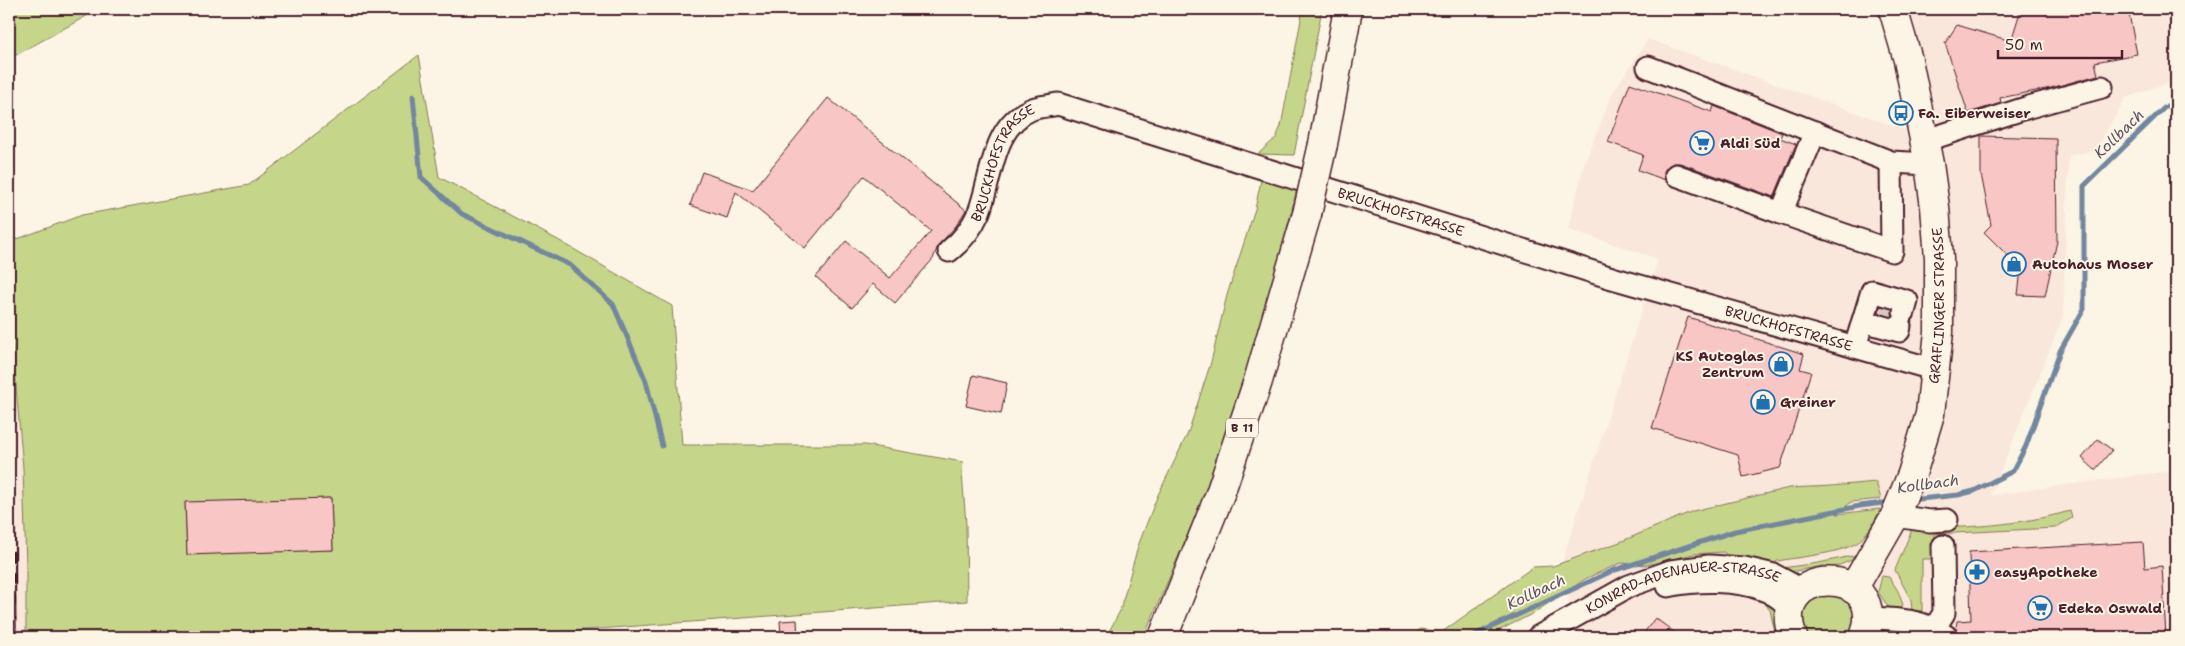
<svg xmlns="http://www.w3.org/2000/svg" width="2185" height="646" font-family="'Shantell Sans',sans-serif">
  <rect width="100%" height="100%" fill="#fcf5e5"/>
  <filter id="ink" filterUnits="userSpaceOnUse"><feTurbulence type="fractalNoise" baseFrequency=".02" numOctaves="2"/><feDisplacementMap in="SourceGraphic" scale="10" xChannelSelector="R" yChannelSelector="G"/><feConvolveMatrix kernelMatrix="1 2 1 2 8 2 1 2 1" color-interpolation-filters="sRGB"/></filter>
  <g filter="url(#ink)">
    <g fill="#fae7db">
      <path d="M1904,9h272v71l-50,18 -31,53 -26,5 -6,161 -72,178 185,-25v141l-3,26h-598l-13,-75 96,-303 -90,-30 16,-65 29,-72 35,-53 255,90 32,3z"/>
      <path d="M9,331l4,21 10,116 3,99v70h-17z"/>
    </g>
    <g fill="#c5d68a" stroke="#887a5a" fill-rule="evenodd">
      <path d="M9,9h90l-90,50z"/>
      <path d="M1303,9h19l-28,146 -36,-1 18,-16 5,-12z"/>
      <path d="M419,55l20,122 119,63 114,66 10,139h183l98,17 -1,11 4,51 1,77 -474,36h-467v-70l-3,-99 -10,-116 -4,-21v-89l73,-27 167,-30zM331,498l2,52 -146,4 -2,-51z"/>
      <path d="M1261,180l36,9 -32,125 -61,182 -60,141h-38l14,-26 18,-65 19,-49 31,-64 23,-71 16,-67 28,-86z"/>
      <path d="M1876,482l5,17 -30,3 -14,12 43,-5c-3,9 -15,29 -23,34 -19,11 -58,14 -80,18l-4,5 -44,-8 -5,-6 -31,2 -47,11 -25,-2 -34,15 -55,36 -46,23h-73l7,-8 22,3 91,-65 20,-1 67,-24 73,-31 96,-23 42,-2z"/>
      <path d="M2070,511l2,7 -17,10 -121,6 -2,25h-10v52h-10l-1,-11 -16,-30 18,-43c52,2 107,-2 157,-16z"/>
      <path d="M1852,556l2,3 -19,8 -12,-1 -34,6 -7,-4 36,-5z"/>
      <path d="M1882,576l7,1 9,14 5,14 -5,6 -9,-3 -11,-16z"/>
      <path d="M1836,589l21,20 -6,28h-45l-7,-26 4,-8z"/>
      <path d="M1768,597l10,12 5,28h-7l-6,-27 -6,-8z"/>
    </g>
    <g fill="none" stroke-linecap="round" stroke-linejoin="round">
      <g stroke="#72869f" stroke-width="5">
        <path d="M413,96l8,81 41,37 108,51 43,39 33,77 16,65"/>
        <path d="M1910,500l48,-5 16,-4 39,-20 13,-25 34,-95 24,-42v-123l80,-78 12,-5"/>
        <path d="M1470,637l142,-66 123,-40 125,-25 31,-4"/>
      </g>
    </g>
    <g fill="#f7c6c5" stroke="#4a1f2b">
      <path d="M2021,9h107l9,45 -42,8 3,13 -47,13 -51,10 1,5 -33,10 -23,-70 12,-18 54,16z"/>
      <path d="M1630,83l82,29 2,-6 68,27 -2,5 16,6 -22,53 -94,-34h-7l-5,3 -4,5 1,9 -27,-10 5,-15 -35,-13z"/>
      <path d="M828,98l138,112 -10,16 -18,20 -5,13 -38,44 -22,-19 -21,24 -36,-31 30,-36 44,37 41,-47 -67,-55 -59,72 -69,-56 -9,26 -37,-13 12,-33 51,18z"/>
      <path d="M1981,136l75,2 1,103 -12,55 -27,-1 3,-26 -37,-37 7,-7 -10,-51z"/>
      <path d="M1880,306l12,4v6l-13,-4z"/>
      <path d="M1688,317l116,37 -4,15 11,3 -31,96 -37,9 -5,-22 -86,-27z"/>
      <path d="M973,375l34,8 -6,31 -35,-8z"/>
      <path d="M2098,439l14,11 -17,20 -13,-12z"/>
      <path d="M331,498l2,52 -146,5 -2,-53z"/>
      <path d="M2143,542l2,26 17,-2 4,71h-208l-2,-8 1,-8 14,-1 -2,-68z"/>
      <path d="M1655,618l26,19h-40z"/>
      <path d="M797,620l1,17h-17l-1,-16z"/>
    </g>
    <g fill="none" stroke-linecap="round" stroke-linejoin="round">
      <path stroke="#d8cac0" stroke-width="21" stroke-dasharray="21 11" stroke-linecap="butt" d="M1889,323l4,-14"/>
      <g stroke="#4a1f2b" stroke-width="25">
        <g id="minor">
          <path d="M1648,67l243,95 38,2"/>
          <path d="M1815,132l-34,81 111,38 -1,-89"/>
          <path d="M1924,141l105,-34 73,-20"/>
          <path d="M1676,175l105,38"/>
          <path id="s1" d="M949,251c13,-10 23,-23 30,-39 13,-34 13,-87 53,-103 8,-3 18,-3 26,-5l554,174 324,92"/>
          <path d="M1863,321l36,10 1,-5"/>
          <path d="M1855,347l17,-56 35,10 -3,11"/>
          <path d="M1895,516l35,5 17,-1"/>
          <path d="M1668,586c29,-6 68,-7 96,4 10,3 18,11 27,17"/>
          <path d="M1868,618c30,1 52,1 78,18"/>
          <path id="s2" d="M1538,637l91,-51 42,-15 38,-5 35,2 30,7 28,15"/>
          <path d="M1934,637v-8l10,-16 -1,-67"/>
        </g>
      </g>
      <g stroke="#4a1f2b" stroke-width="31">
        <g id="major">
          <path d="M1323,144l25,-135"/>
          <path id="s3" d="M1853,589l42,-73 17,-42 18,-60 9,-82v-74l-4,-51 -6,-43 -21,-104 -15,-51"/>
          <path d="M1163,637l57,-143 38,-113 49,-167"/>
          <path d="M1793,637c-28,-73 99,-75 71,0"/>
        </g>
      </g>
      <use href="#minor" stroke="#fcf5e5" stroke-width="21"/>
      <use href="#major" stroke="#fcf5e5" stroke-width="28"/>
      <g stroke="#4a1f2b" stroke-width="5.5">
        <path id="rail" d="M9,452l3,41 2,144"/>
      </g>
      <use href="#rail" stroke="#fcf5e5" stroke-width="4" stroke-dasharray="11" stroke-linecap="butt"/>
      <g stroke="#4a1f2b" stroke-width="31" stroke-linecap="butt">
        <path id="major-bridge" d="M1307,214l16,-70"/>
      </g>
      <use href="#major-bridge" stroke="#fcf5e5" stroke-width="28"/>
    </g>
  </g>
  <defs>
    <g id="bus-ring" transform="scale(1.25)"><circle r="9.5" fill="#fcf5e5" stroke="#1f6fb2" stroke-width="1.5"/><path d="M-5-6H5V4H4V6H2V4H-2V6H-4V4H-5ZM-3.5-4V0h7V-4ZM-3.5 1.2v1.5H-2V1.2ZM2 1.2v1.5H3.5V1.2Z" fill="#1f6fb2"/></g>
    <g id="supermarket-ring" transform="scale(1.25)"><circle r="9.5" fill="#fcf5e5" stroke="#1f6fb2" stroke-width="1.5"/><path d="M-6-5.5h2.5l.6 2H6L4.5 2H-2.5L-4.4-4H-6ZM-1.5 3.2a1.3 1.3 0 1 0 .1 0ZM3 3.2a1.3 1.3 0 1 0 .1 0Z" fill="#1f6fb2"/></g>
    <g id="shop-ring" transform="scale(1.25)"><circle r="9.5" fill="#fcf5e5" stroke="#1f6fb2" stroke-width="1.5"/><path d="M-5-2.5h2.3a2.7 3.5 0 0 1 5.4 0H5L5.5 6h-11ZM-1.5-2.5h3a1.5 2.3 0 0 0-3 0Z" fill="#1f6fb2"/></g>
    <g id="pharmacy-ring" transform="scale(1.25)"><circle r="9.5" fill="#fcf5e5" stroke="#1f6fb2" stroke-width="1.5"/><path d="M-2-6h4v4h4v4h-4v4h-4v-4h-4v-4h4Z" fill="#1f6fb2"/></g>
  </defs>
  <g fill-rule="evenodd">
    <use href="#bus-ring" x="1901" y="113"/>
    <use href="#supermarket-ring" x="1702" y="143"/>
    <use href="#shop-ring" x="2014" y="264"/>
    <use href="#shop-ring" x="1781" y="364"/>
    <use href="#shop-ring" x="1763" y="402"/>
    <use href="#pharmacy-ring" x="1977" y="572"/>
    <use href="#supermarket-ring" x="2040" y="608"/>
  </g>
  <g text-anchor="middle" stroke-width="4" stroke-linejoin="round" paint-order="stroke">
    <rect fill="#fcf5e5" stroke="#7f5f63" stroke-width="1" x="1226" y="418.5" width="32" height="19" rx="4"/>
    <g font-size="12" font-weight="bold" fill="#4a1f2b">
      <text x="1242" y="432">B 11</text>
    </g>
    <g font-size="14" font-weight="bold" fill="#4a1f2b" stroke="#fcf5e5" text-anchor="start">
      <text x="1918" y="118">Fa. Eiberweiser</text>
      <text x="1720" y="148">Aldi Süd</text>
      <text x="2032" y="269">Autohaus Moser</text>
      <text x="1764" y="361" text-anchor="end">KS Autoglas<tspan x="1764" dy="16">Zentrum</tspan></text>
      <text x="1780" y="407">Greiner</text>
      <text x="1994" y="577">easyApotheke</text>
      <text x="2058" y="613">Edeka Oswald</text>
    </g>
    <g font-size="14" fill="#4a1f2b" stroke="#fcf5e5">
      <text dy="5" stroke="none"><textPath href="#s1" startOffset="106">BRUCKHOFSTRASSE</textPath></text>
      <text dy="5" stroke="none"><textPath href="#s1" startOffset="556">BRUCKHOFSTRASSE</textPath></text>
      <text dy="5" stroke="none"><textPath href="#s3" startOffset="301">GRAFLINGER STRASSE</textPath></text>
      <text dy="5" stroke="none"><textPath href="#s1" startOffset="961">BRUCKHOFSTRASSE</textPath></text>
      <text dy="5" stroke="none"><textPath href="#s2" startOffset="158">KONRAD-ADENAUER-STRASSE</textPath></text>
    </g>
    <g font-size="15" font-style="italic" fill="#5e5365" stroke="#fcf5e5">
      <text transform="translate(2119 134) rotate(-44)" y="5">Kollbach</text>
      <text transform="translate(1928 484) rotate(-8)" y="5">Kollbach</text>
      <text transform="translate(1536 592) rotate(-25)" y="5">Kollbach</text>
    </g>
  </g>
  <rect width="2185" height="646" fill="none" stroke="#fcf5e5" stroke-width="30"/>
  <rect x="15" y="15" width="2155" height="616" fill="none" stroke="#4a1f2b" stroke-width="2" filter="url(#ink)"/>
  <path d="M1998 50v8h124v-8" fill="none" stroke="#4a1f2b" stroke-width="2.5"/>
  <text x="2005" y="50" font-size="15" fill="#4a1f2b" stroke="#fcf5e5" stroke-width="4" paint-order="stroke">50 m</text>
</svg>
